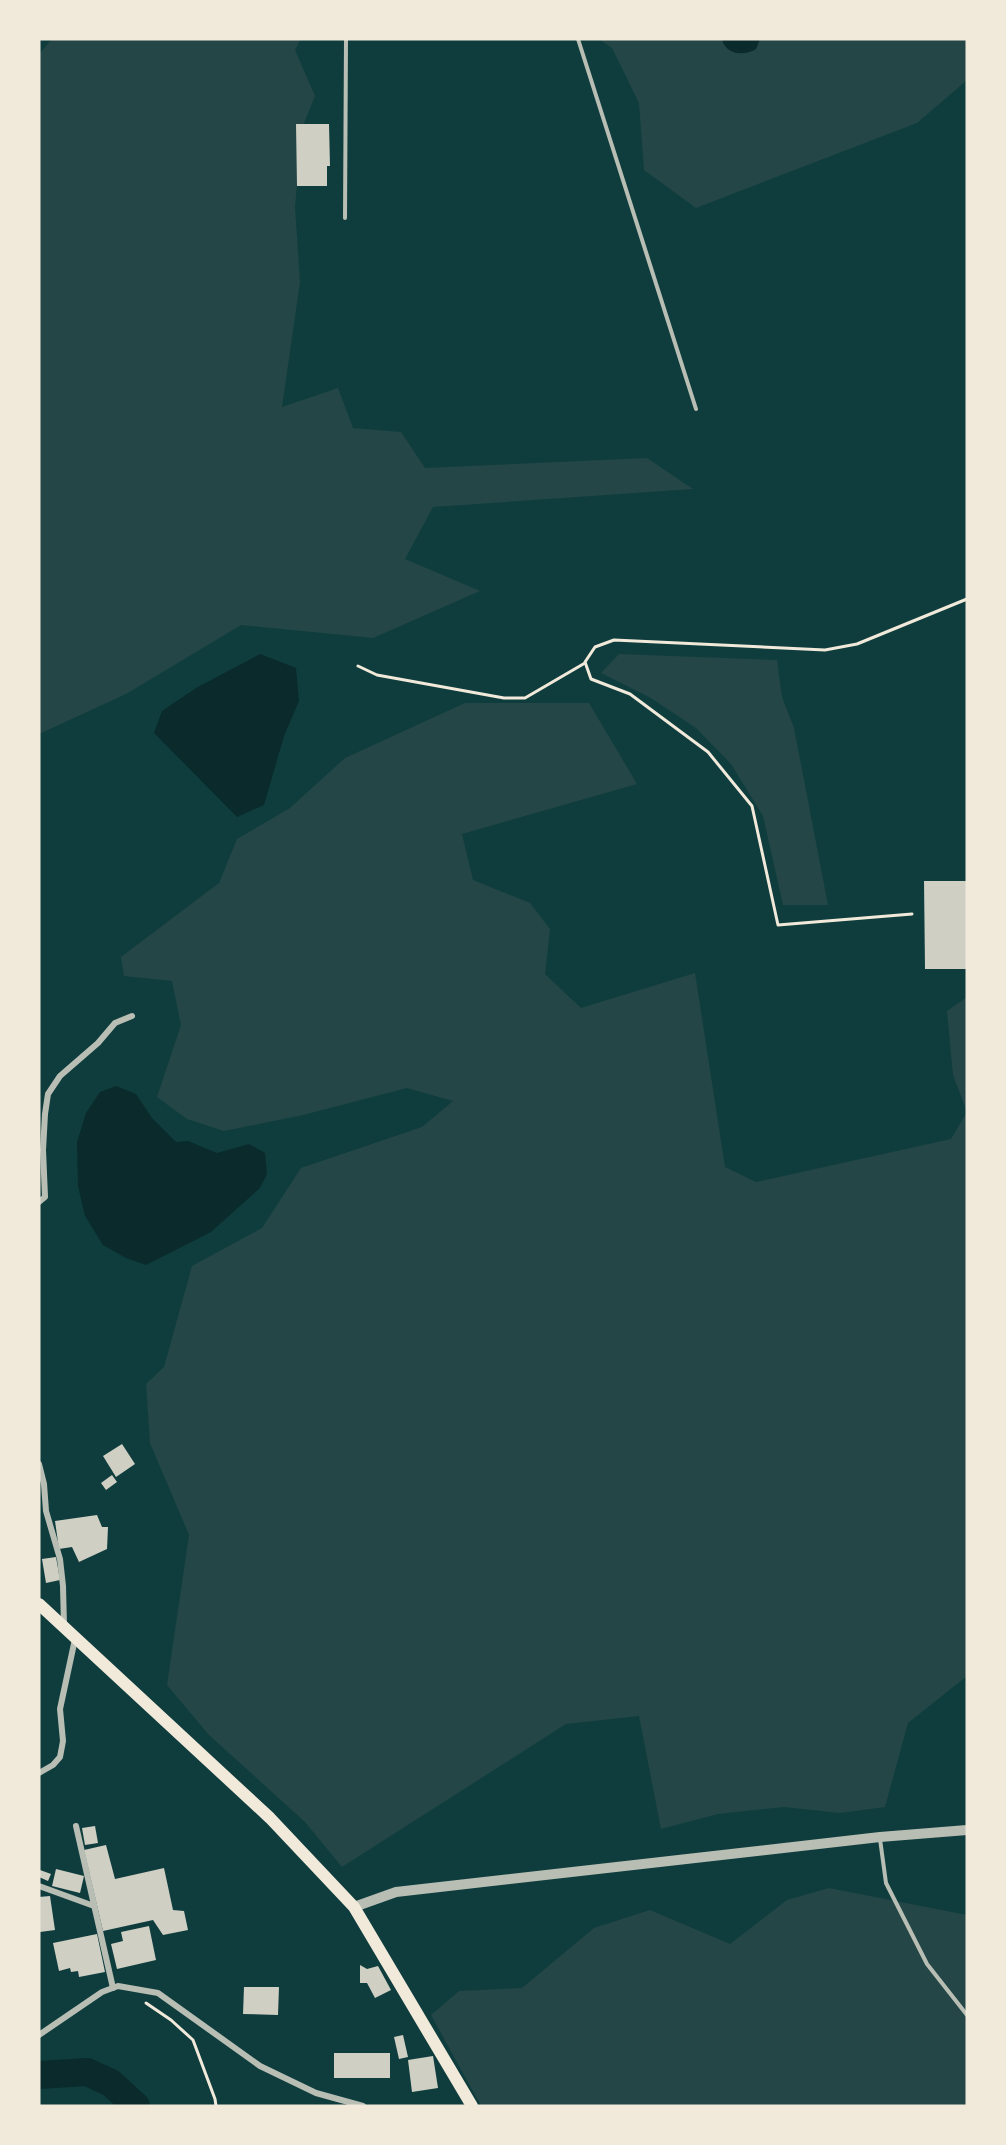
<svg xmlns="http://www.w3.org/2000/svg" width="1006" height="2145" font-family="Lato,sans-serif">
  <rect width="100%" height="100%" fill="#0f3d3e"/>
  <g fill="#244646">
    <path d="M52,39h249l-6,11 20,46 -13,32 -7,79 5,75 -18,125 56,-19 15,40 48,4 24,36 222,-10 46,31 -260,18 -28,52 75,32 -107,47 -132,-13 -115,69 -87,40v-680z"/>
    <path d="M599,39h133l7,15 4,-15h224v41l-50,43 -221,85 -52,-38 -5,-67 -27,-55z"/>
    <path d="M619,654l158,6 5,37 12,31 34,177h-45l-20,-89 -32,-52 -35,-36 -45,-30 -50,-25z"/>
    <path d="M465,703h124l48,81 -175,50 11,46 57,23 20,26 -5,45 36,34 114,-35 30,194 31,15 195,-43 16,-27 -14,-37 -6,-64 20,-14v679l-59,47 -23,84 -45,6 -56,-6 -66,7 -57,15 -22,-113 -73,8 -224,143 -37,-45 -96,-87 -42,-50 22,-150 -39,-92 -4,-59 18,-17 28,-101 70,-38 39,-60 121,-41 31,-26 -46,-13 -104,27 -79,16 -37,-12 -30,-22 24,-72 -9,-44 -48,-5 -3,-19 98,-74 18,-44 53,-31 55,-50z"/>
    <path d="M829,1888l138,27v191h-486l-50,-91 28,-24 63,-3 72,-60 56,-18 80,34 57,-44z"/>
  </g>
  <g fill="#0a2a2b">
    <path d="M722,39h38l-4,10c-13,8 -31,5 -34,-10z"/>
    <path d="M260,654l36,14 3,33 -15,35 -20,69 -27,12 -83,-84 8,-22 34,-23z"/>
    <path d="M116,1086l20,8 16,24 24,24 12,-1 29,12 32,-9 16,9 2,21 -7,14 -49,44 -65,33 -20,-7 -23,-13 -18,-29 -7,-30 -1,-44 9,-29 14,-21z"/>
  </g>
  <g fill="none" stroke-linecap="round" stroke-linejoin="round">
    <path stroke="#0a2a2b" stroke-width="28" d="M39,2075l48,-3 24,11 25,23"/>
  </g>
  <g fill="#cfcfc3">
    <path d="M296,124h33l1,42h-3v20h-30z"/>
    <path d="M924,881h43v88h-42z"/>
    <path d="M122,1444l13,20 -19,13 -13,-21z"/>
    <path d="M112,1475l5,7 -11,8 -5,-7z"/>
    <path d="M97,1515l5,12h6l-1,22 -28,13 -7,-15 -13,2 -4,-28z"/>
    <path d="M56,1557l4,23 -14,3 -4,-24z"/>
    <path d="M95,1826l3,17 -13,2 -3,-17z"/>
    <path d="M106,1845l9,34 49,-11 9,42 11,1 4,19 -25,5 -10,-15 -50,11 -19,-81z"/>
    <path d="M56,1869l28,7 -4,17 -28,-7z"/>
    <path d="M40,1870l11,4 -3,7 -9,-4z"/>
    <path d="M50,1896l5,34 -15,2 -1,-35z"/>
    <path d="M149,1926l7,34 -39,9 -6,-25 12,-3 -2,-9z"/>
    <path d="M97,1934l8,38 -26,5 -1,-6 -7,1 -1,-4 -11,3 -6,-28z"/>
    <path d="M360,1965l7,4 11,-3 13,24 -16,8 -8,-15h-7z"/>
    <path d="M244,1987h35l-1,28 -35,-1z"/>
    <path d="M403,2035l5,22 -9,2 -5,-22z"/>
    <rect x="334" y="2053" width="56" height="25"/>
    <path d="M433,2056l5,32 -26,4 -4,-32z"/>
  </g>
  <g fill="none" stroke-linecap="round" stroke-linejoin="round">
    <g stroke="#f1e9da" stroke-width="3">
      <path d="M358,666l19,9 127,23h21l60,-35"/>
      <path d="M912,914l-134,11 -26,-119 -44,-54 -78,-58 -39,-15 -6,-17 10,-15 19,-7 211,10 32,-6 110,-45"/>
      <path d="M146,2003l25,17 22,20 22,59 1,7"/>
    </g>
    <g stroke="#b8beb3" stroke-width="4">
      <path d="M578,39l118,370"/>
      <path d="M345,218l1,-179"/>
      <path d="M880,1839l6,44 41,81 40,51"/>
    </g>
    <g stroke="#b8beb3" stroke-width="6">
      <path d="M39,1202l6,-5 -2,-47 2,-36 3,-20 12,-18 38,-33 17,-20 17,-7"/>
      <path d="M39,1464l5,20 2,27 14,48 3,27 1,40"/>
      <path d="M39,1773l14,-8 7,-8 3,-16 -3,-32 15,-70"/>
      <path d="M76,1826l37,162"/>
      <path d="M39,1886l55,20"/>
      <path d="M39,2035l63,-43 16,-6 40,7 102,73 56,27 47,13"/>
    </g>
    <path stroke="#b8beb3" stroke-width="10" d="M354,1907l42,-15 484,-55 87,-7"/>
    <path stroke="#f1e9da" stroke-width="12" d="M39,1604l231,214 84,89 118,199"/>
  </g>
  <rect width="1006" height="2145" fill="none" stroke="#f1e9da" stroke-width="81"/>
</svg>
